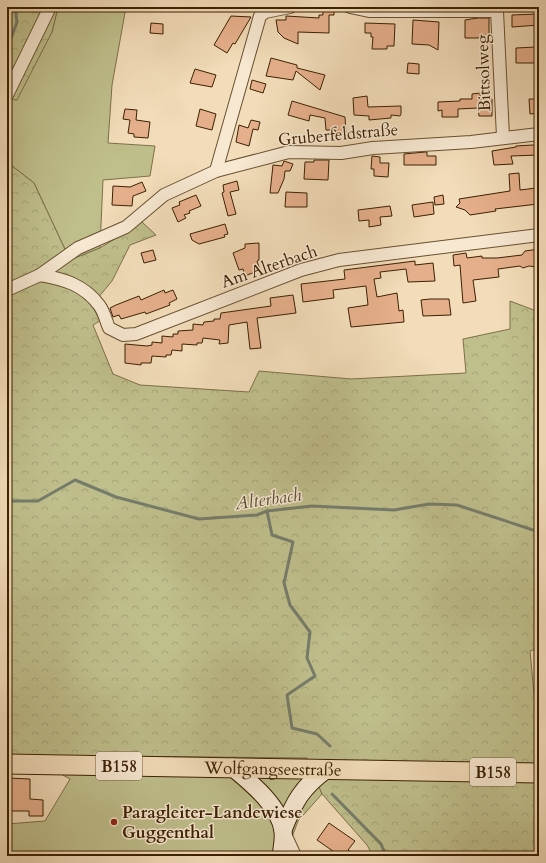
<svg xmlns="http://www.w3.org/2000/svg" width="546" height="863" font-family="Cardo,serif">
  <defs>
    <pattern id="forest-crowns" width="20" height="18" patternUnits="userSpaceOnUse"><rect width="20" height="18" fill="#bfbf8c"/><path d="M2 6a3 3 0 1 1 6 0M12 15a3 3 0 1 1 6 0" fill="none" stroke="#a5a477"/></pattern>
  </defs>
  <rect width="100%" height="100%" fill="#f2dcb9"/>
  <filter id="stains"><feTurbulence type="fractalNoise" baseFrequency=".005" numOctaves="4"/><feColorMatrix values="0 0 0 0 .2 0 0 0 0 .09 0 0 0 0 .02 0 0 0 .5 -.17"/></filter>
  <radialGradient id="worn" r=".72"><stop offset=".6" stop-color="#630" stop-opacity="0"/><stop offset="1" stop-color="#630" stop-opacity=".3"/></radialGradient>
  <g fill="#bfbf8c" stroke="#7d7048">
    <path d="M58,7h68l-14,78 -4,58 47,3 -5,30 -47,4 -3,68 -30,12 -36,-77 -27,-21 3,-47 -3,-1v-15l45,-67z"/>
    <path d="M26,755l281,3 15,36 -24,27 -13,35h-278v-32l38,-3 25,-42z"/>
  </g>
  <g fill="url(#forest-crowns)" stroke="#7d7048">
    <path d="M7,7h51l-6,25 -35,68 -10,-1z"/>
    <path d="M7,162l27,21 36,77 30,-12 42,-26 14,13 -26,10 -18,36 -20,24 8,16 -7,4 20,49 27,11 109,7 10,-21 92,8 115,-6 -3,-34 47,-10v-28l29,11v336l-9,3 4,43 5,17v145h-166l-6,-11 -45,-51 -15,-36 -300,-3z"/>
  </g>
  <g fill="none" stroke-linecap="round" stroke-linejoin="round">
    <g stroke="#757d6b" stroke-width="3">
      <path d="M7,49l10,-27 -2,-15"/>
      <path d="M7,501h31l37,-21 41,17 83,22 58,-4 10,-4 45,-5 82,4 35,-6 28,1 82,27"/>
      <path d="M267,511l5,24 21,7 -9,41 6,22 20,27 -3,26 8,18 -28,19 5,33 25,6 13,12"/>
      <path d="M332,794l49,50 5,12"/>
    </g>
  </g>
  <g fill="#e6af8b" stroke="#3b2103">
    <path d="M323,7h11v8h-5v18l-31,-1v12l-14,-6 -6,-6 -2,-12h10v-4l33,2v-3h4z"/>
    <path d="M539,14v11l-27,2v-12z"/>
    <path d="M231,16l20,1 -16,27 -2,-1 -6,10 -13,-8z"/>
    <path d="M478,18h11v20h-24v-18z"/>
    <path d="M413,20l26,2 -1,28 -9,-5 -17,-1z"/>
    <path d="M151,23l12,1v10l-13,-1z"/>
    <path d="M365,23l30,1 -1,22h-7v3h-15l1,-12h-2v-4h-6z"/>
    <path d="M536,47v16h-20v-15z"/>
    <path d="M271,58l26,7v3l28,7 -5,15 -24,-19 -3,9 -27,-4z"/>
    <path d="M408,63l11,1v10l-12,-1z"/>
    <path d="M195,69l21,6 -4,12 -22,-4z"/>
    <path d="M252,80l14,4 -3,9 -13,-4z"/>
    <path d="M480,93v6h12v17h-13l-1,-8 -20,1v8h-16v-7l-4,1v-9l22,-1v-2h12v-5z"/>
    <path d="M367,96l1,11 33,-1v8l-1,2 -9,-1v3l-22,2v-4l-15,-1 -1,-17z"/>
    <path d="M529,99h10v14l-9,1z"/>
    <path d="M292,101l53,16 1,16 -10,1 -1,-4h-9l-1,-12 -15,-3 -1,6 -21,-6z"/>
    <path d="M125,109l12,1 -1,10 14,2 -2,16 -14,-1v-3l-6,-1 2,-13 -7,-1z"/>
    <path d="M200,109l16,5 -4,16 -16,-4z"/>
    <path d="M251,120l9,2 -2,8 -5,-1 -4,17 -13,-4 3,-17 9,3z"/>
    <path d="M533,145l6,1v9l-28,1 2,8 -19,1 -2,-14 24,-4v-1z"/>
    <path d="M425,152h2v4h9v9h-32v-11z"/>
    <path d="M372,156l8,1v6h9l-1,14 -14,-1v-7h-3z"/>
    <path d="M314,160h15l-1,20 -24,-1 1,-17h9z"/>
    <path d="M284,161l9,3 -3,7h-5l-1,8 -6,14h-8l3,-28 9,1z"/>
    <path d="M519,173l1,17 16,-2 2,16 -43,5 1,2 -26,4 -5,-5 -9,-3 4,-4 -1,-4 51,-8 -1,-17z"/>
    <path d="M237,181l2,9 -9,2 6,22 -8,2 -6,-23 2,-1 -1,-7z"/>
    <path d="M142,182l4,9 -13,5 -1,10 -20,-1 1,-19 17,1z"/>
    <path d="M286,192l21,1v14h-22z"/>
    <path d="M196,195l5,11 -12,5 1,2 -6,2 2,3 -8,4 -6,-14 8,-3 -1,-3z"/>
    <path d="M443,195l1,9 -9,1 -1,-8z"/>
    <path d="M433,202l1,12 -20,3 -2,-12z"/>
    <path d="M390,206l2,10 -12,1 1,8 -12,2v-7l-10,1 -1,-11z"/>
    <path d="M225,224l3,10 -4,1 1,2 -26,7 -7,-4 -2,-6z"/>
    <path d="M259,243v17l-2,1 3,9 -15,6 -2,-7 -4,1 -6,-17 12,-5v-4z"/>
    <path d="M539,249v15l-2,3 -8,-1 -6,2 -3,-2 -22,3 1,8 -26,3 3,21 -13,2 -3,-38 -6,1 -1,-11 13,-2 1,5 15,-2v2h15l25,-3 3,-4z"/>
    <path d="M153,250l3,10 -12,3 -3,-10z"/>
    <path d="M415,261v4l18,-2 2,18 -27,1 -2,-13 -26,3 1,6 -7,1 3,18 20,-4 2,18 4,-1 1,12 -53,5 -3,-19 20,-3 -2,-19 -33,4 1,8 -31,4 -2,-18 44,-5 -1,-9z"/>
    <path d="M164,290l1,3 8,-3 4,9 -8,4 1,2 -24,9 -1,-2 -24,7 -2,-4 -6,2 -3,-9 6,-3 23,-9 2,4z"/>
    <path d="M293,295l3,18 -39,5 4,30 -11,1 -3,-27 -18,3 -1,18 -9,1 1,-4 -17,-2 -1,5h-5v2l-15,-1v7l-10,-1 -1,5h-5v2l-14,-1 -1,7h-10v2l-16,-2v-19l22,2 5,-1v-3l10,1v-7l11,1v-3h5v-3l15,-1v-6l10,1 1,-3 10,-1v-2h6l1,-6 50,-7 -1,-8z"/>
    <path d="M430,299h19l2,16 -28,1 -2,-16z"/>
    <path d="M7,778l23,1v20l13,1v16h-14v-5h-21z"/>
    <path d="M329,823l26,18 -7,9 9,6h-17l-23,-16z"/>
  </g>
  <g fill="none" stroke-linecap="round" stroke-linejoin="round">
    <g stroke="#695030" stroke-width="14">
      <g id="street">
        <path d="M350,7l19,4h128l6,126"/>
        <path d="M7,95l43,-88"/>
        <path d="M216,171l44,-155 5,-4 25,-5"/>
        <path d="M40,275c24,4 44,10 59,30 5,6 7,16 10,23l14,7 13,-1 165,-64 38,-10 200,-25"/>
        <path d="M7,290l33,-15 38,-27 48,-21 38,-32 52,-24 73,-19 52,1 32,-5 98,-6 68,-8"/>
        <path d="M285,834l10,22"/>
      </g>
    </g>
    <g stroke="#3b2103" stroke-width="19">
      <g id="secondary">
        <path d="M232,767c18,15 48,39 51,64 1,8 -1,17 -2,25"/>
        <path d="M283,830c11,-28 19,-43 44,-61"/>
      </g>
    </g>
    <g stroke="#3b2103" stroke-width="21">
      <g id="primary">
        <path id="s1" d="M7,764l532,9"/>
      </g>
    </g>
    <use href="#street" stroke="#f7e8d2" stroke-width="12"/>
    <use href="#secondary" stroke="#f7e8d2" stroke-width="17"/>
    <use href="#primary" stroke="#f2dcb9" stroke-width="19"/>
  </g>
  <circle fill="#8f2418" stroke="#f7e8d2" stroke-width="1.5" cx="114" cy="822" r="4"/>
  <g text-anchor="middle" stroke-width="3" stroke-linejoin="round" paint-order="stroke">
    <g fill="#f7e8d2" stroke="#735d41" stroke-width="1">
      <rect x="96" y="752" width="46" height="28" rx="3"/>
      <rect x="470" y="758" width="46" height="28" rx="3"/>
    </g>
    <g font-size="16" font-weight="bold" fill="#3b2103">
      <text x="119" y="772">B158</text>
      <text x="493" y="778">B158</text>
    </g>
    <g font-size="17" fill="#3b2103" stroke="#f7e8d2">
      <text transform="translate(483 73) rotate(-92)" y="6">Bittsolweg</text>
      <text transform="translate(338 134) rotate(-5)" y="6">Gruberfeldstraße</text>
      <text transform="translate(269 266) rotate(-19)" y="6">Am Alterbach</text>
      <text dy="6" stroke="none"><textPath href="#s1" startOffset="266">Wolfgangseestraße</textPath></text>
    </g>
    <g font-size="17" font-weight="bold" fill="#3b2103" stroke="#f7e8d2" text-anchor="start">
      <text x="122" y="818">Paragleiter-Landewiese<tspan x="122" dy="20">Guggenthal</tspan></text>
    </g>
    <g font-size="18" font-style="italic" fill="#584f37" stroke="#f7e8d2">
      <text transform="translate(268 499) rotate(-8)" y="6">Alterbach</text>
    </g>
  </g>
  <rect width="546" height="863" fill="none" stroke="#f2dcb9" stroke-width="24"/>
  <rect x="8" y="8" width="530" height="847" fill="none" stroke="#3b2103" stroke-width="2"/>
  <rect x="12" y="12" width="522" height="839" fill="none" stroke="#3b2103"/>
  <rect width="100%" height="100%" filter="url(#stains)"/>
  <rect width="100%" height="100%" fill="url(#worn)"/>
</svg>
